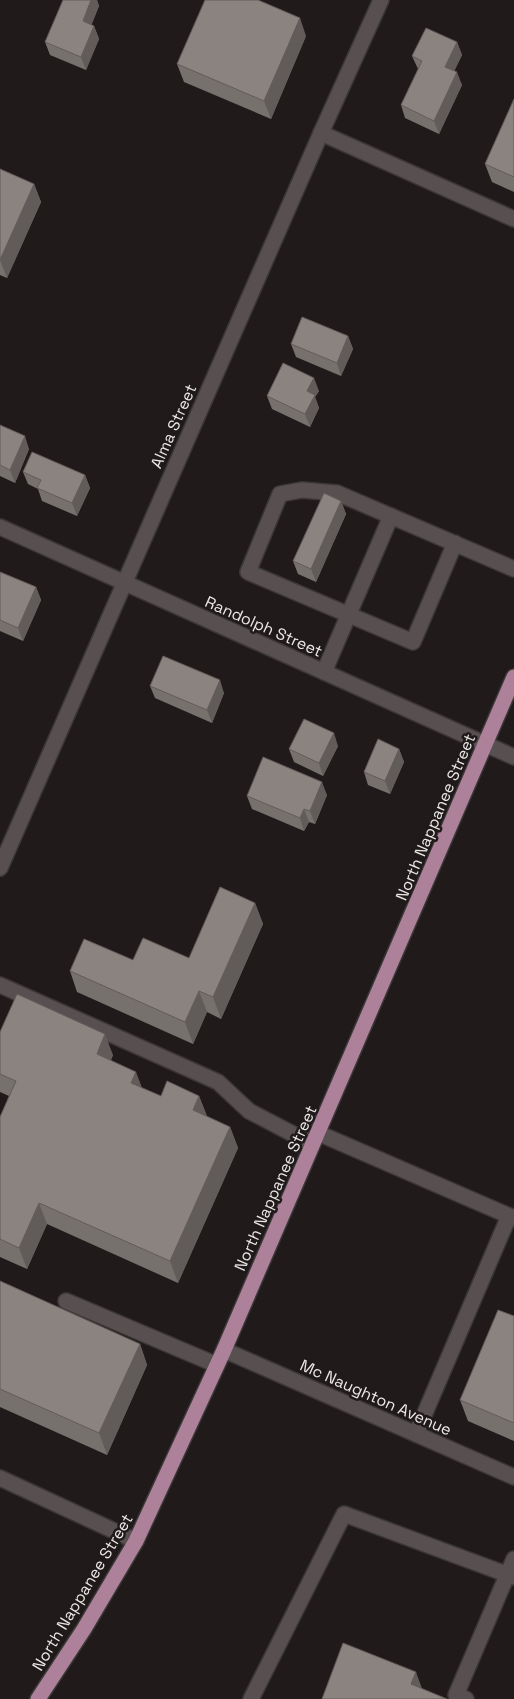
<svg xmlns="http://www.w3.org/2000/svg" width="514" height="1699" font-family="'Space Grotesk',sans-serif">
  <rect width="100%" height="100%" fill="#201a1a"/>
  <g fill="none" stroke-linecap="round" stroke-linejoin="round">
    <g stroke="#3b3737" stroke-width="18">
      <g id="minor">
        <path d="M321,133l193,86"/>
        <path d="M0,527l514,230"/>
        <path d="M455,543l-42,99 -165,-70 32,-78 22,-4 35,3 177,76"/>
        <path d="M324,672l67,-156"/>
        <path d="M0,868l321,-735 60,-133"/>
        <path d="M0,985l218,97 31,29 63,33"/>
        <path d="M318,1133l196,85"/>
        <path d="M66,1301l151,64"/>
        <path d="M224,1350l290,127"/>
        <path d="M416,1434l93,-218"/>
        <path d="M0,1478l136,63"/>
        <path d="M251,1699l93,-185 170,63"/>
        <path d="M466,1699l-10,-4 58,-136"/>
      </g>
    </g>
    <g stroke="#3b3737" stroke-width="18">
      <path id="major" d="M38,1699l46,-70 52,-88 88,-191 290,-673"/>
    </g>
    <use href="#minor" stroke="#574f50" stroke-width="15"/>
    <use href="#major" stroke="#ad819a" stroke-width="15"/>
  </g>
  <g fill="#77716e">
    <path d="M91,0h6l2,6 -8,19 3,1 5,13 -13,31 -36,-15 -5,-13z"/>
    <path d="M306,36l-35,83 -87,-37 -7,-18z"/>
    <path d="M457,42l5,13 -8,16 8,14 -23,49 -34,-16 -4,-13 17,-36 -6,-13z"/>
    <path d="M514,99v93l-22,-10 -7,-18z"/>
    <path d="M0,169l34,15 7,18 -34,76 -7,-3z"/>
    <path d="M348,336l5,13 -12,27 -45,-19 -5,-13z"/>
    <path d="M319,391l-4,6 4,11 -9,19 -38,-18 -5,-13z"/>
    <path d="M0,425l29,24 -14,34 -15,-7z"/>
    <path d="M23,472l62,3 5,13 -13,28 -35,-15 -4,-12 -10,-5z"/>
    <path d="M341,501l5,13 -30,68 -18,-8 -5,-13z"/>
    <path d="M0,572l36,15 5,13 -18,41 -23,-10z"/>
    <path d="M150,686l74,7 -12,30 -57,-25z"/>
    <path d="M338,746l-15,30 -29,-14 -5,-13z"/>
    <path d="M399,749l5,13 -14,32 -22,-9 -4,-13z"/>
    <path d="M327,795l-12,29 -6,-2 -5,9 -52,-22 -5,-13z"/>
    <path d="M255,903l8,21 -42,95 -14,-7 -14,32 -116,-52 -7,-21 63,-11 56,-2z"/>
    <path d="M0,1032l113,23 -2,5 31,28 19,8h38l8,20 23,11 8,21 -60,135 -131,-59 -20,45 -27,-12v-140l9,-21 -9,-4z"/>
    <path d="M0,1281l140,63 7,21 -40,90 -107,-48z"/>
    <path d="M514,1316v125l-46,-20 -8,-21z"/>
  </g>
  <g fill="#615c5a">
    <path d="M91,0h6l2,6 -11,28 -5,-13z"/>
    <path d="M300,18l6,18 -35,83 -7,-18z"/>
    <path d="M94,26l5,13 -13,31 -5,-13z"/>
    <path d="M457,42l5,13 -12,25 -5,-13z"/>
    <path d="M457,72l5,13 -23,49 -5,-13z"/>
    <path d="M34,184l7,18 -34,76 -7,-18z"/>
    <path d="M348,336l5,13 -12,27 -4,-13z"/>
    <path d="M314,378l5,13 -4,6 4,11 -9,19 -5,-13 2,-23z"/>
    <path d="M25,436l4,13 -14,34 -5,-13z"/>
    <path d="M85,475l5,13 -13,28 -5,-13z"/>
    <path d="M341,501l5,13 -30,68 -5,-13z"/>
    <path d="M36,587l5,13 -18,41 -5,-13z"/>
    <path d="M220,680l4,13 -12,30 -5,-13z"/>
    <path d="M334,733l4,13 -15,30 -4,-13z"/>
    <path d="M399,749l5,13 -14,32 -5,-13z"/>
    <path d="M322,782l5,13 -12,29 -5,-13z"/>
    <path d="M304,809l5,13 -5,9 -4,-13z"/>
    <path d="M255,903l8,21 -42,95 -8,-22z"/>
    <path d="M199,991l8,21 -14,32 -8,-22z"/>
    <path d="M105,1034l8,21 -9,20 -7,-21z"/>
    <path d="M136,1072l8,21 -13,-10z"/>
    <path d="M199,1096l8,21 -14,-7z"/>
    <path d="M230,1127l8,21 -60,135 -8,-22z"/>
    <path d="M39,1203l8,21 -20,45 -8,-21z"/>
    <path d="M140,1344l7,21 -40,90 -8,-22z"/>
    <path d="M416,1672l8,22 -13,-10z"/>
  </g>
  <g fill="#8a8380" stroke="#615c5a">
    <path d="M63,0h28l-8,21 11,5 -13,31 -36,-15z"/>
    <path d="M205,0h53l42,18 -36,83 -87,-37z"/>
    <path d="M426,28l31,14 -12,25 12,5 -23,49 -33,-16 21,-44 -10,-5z"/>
    <path d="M514,99v78l-29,-13z"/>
    <path d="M0,169l34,15 -34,76z"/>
    <path d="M302,317l46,19 -11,27 -46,-19z"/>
    <path d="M283,363l31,15 -7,13 8,4 -10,19 -38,-18z"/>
    <path d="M0,425l25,11 -15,34 -10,-5z"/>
    <path d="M32,452l53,23 -13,28 -35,-15 4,-8 -18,-8z"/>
    <path d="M324,493l17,8 -30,68 -18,-8z"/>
    <path d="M0,572l36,15 -18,41 -18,-8z"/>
    <path d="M163,656l57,24 -13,30 -57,-24z"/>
    <path d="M304,719l30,14 -15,30 -30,-14z"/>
    <path d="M378,739l21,10 -14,32 -21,-9z"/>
    <path d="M263,757l59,25 -12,29 -6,-2 -4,9 -53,-22z"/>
    <path d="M220,887l35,16 -42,94 -14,-6 -14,31 -115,-51 14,-32 49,21 10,-22 46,20z"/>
    <path d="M17,994l88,40 -8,20 39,18 -5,11 30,13 6,-15 32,15 -6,14 37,17 -60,134 -131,-58 -20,45 -19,-9v-122l16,-36 -16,-7v-42z"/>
    <path d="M0,1281l140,63 -41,89 -99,-44z"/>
    <path d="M498,1310l16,6v107l-54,-23z"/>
    <path d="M343,1643l73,29 -5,12 36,15h-125z"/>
  </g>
  <g text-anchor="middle" stroke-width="5" stroke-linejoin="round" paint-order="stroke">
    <g font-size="16" fill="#ece8e8" stroke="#201a1a">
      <text transform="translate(173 426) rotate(-66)" y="6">Alma Street</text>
      <text transform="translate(264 626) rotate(24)" y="6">Randolph Street</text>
      <text transform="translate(435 817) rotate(-67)" y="6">North Nappanee Street</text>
      <text transform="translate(275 1188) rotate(-66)" y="6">North Nappanee Street</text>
      <text transform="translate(376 1397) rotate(24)" y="6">Mc Naughton Avenue</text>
      <text transform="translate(82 1592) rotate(-59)" y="6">North Nappanee Street</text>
    </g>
  </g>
</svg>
